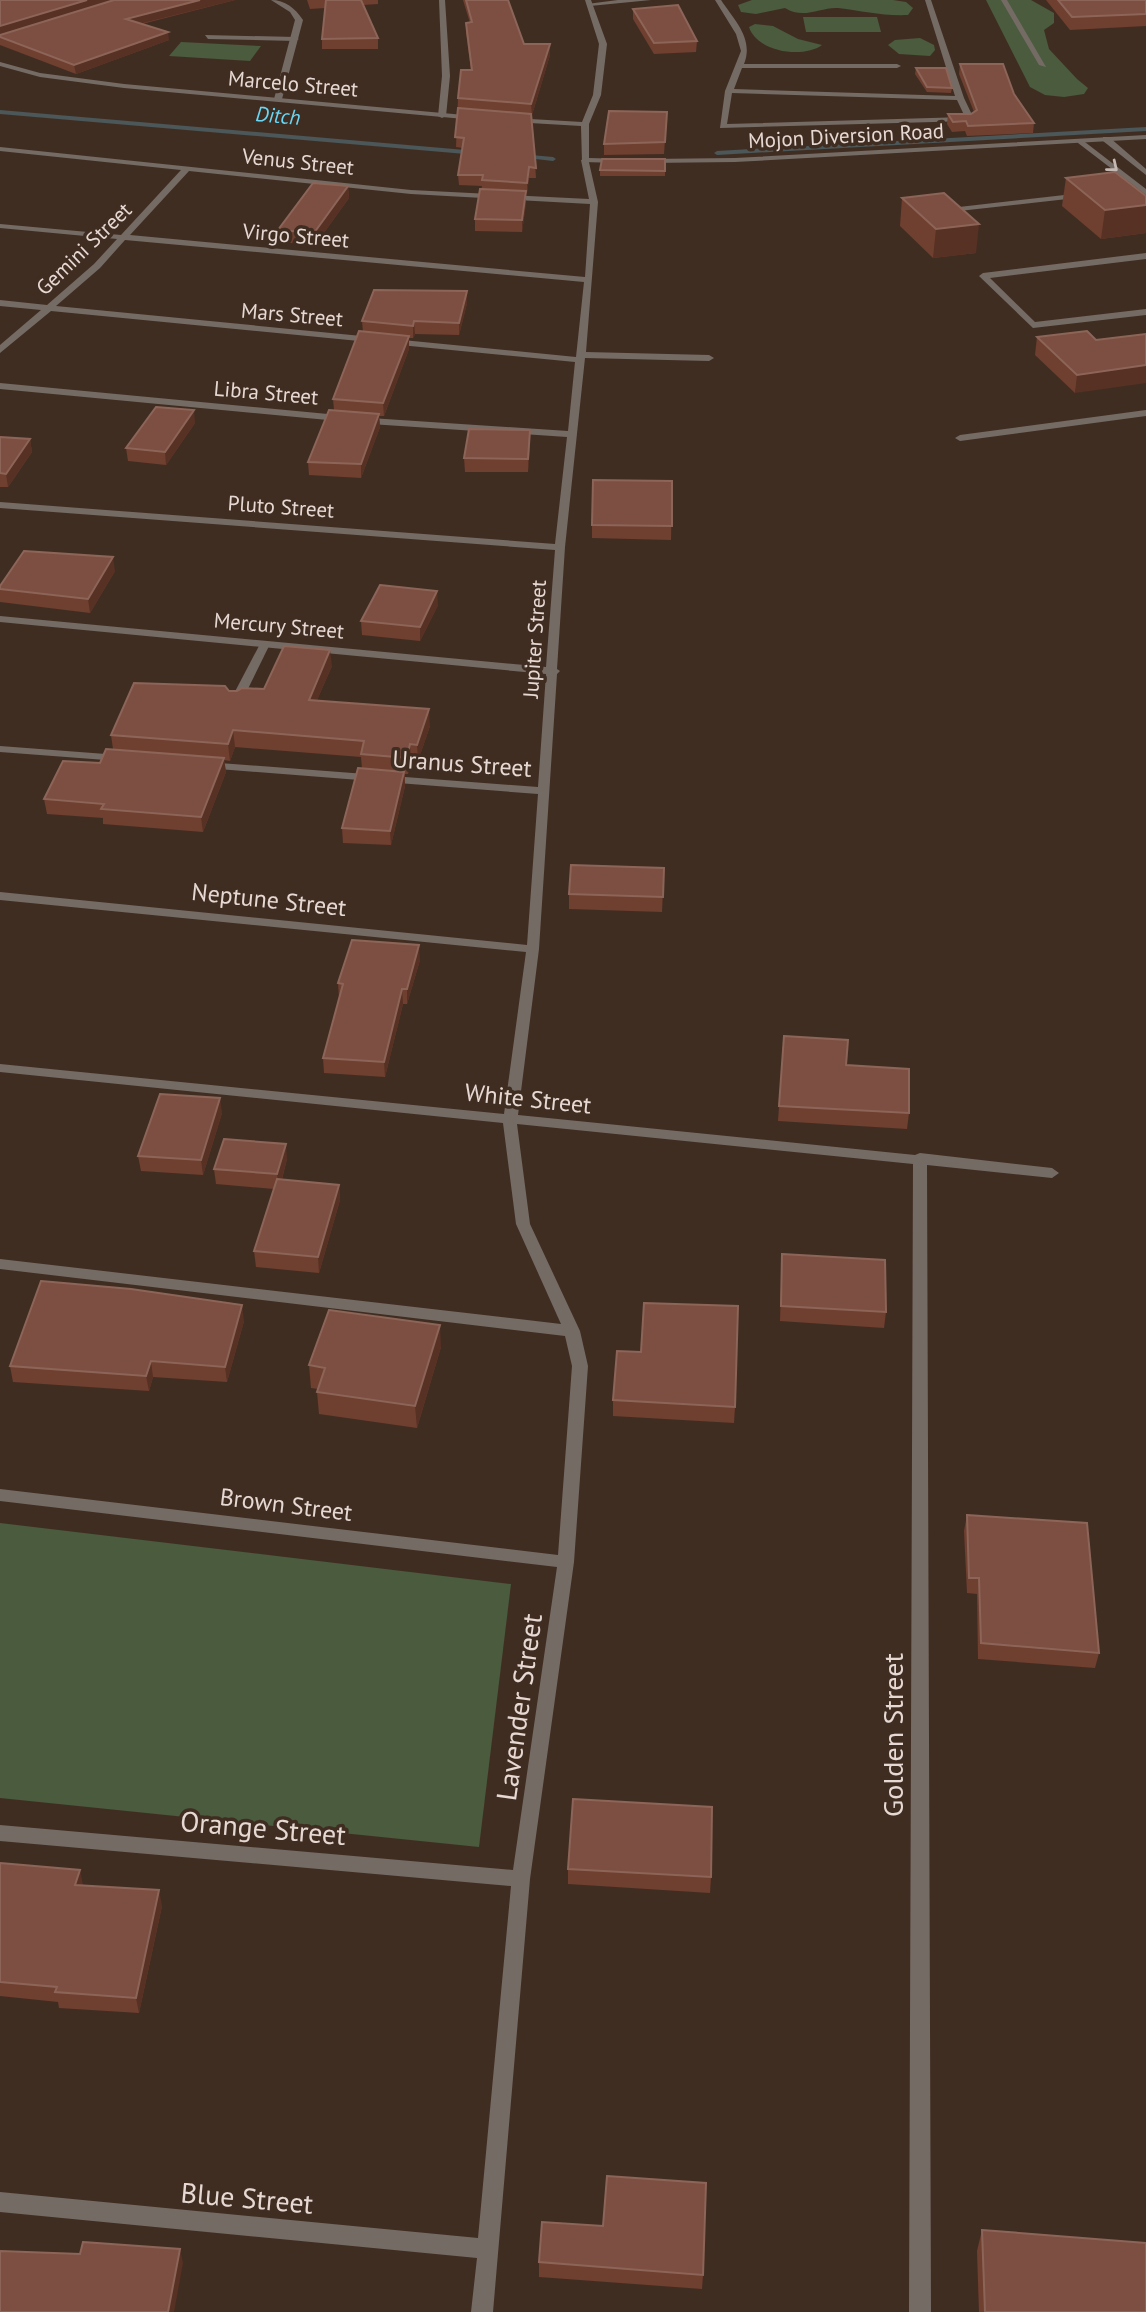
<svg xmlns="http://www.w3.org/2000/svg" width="1146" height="2312" font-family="'PT Sans',sans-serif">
  <rect width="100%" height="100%" fill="#402d22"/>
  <g fill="#4a5b3e">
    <path d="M752,0h141l13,2 7,6 -5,7c-27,1 -45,-4 -70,-7 -18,-1 -34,12 -53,0l-29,6 -15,-2 -3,-7z"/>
    <path d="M986,0h45l23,13v10l-10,7 5,19 28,30 11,9 -4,6 -20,3 -19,-2 -15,-8z"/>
    <path d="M803,17h74l4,15h-75z"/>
    <path d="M755,24l18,2 25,13 24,6c-19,14 -65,7 -73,-18z"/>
    <path d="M920,38l14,7 1,5 -5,6 -31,-2 -11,-9 7,-5z"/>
    <path d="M181,42l80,4 -11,15 -81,-5z"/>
    <path d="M0,1523l511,61 -32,263 -479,-49z"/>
  </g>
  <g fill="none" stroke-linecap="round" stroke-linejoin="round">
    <g fill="#4b5759" fill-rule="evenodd">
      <path d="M0,110l477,41 3,2 -3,2 -477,-41z"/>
      <path d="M1146,127v4l-429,24 -3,-2 3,-2z"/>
      <path d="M520,154l33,3 3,2 -3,2 -35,-4 -1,-1z"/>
    </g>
    <g fill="#756b65" fill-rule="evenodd">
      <path d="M1001,0h6l39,67 -7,-2z"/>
      <path d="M205,35l90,2 4,2 -4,2 -87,-2z"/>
      <path d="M1082,193l4,2 -1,2 -126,14 -4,-2 4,-2z"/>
      <path d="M265,641l5,3 -29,59 -2,2h-8l-2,-2 31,-59z"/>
    </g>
    <g fill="#756b65" fill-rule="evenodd">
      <path d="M271,0c14,0 24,8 32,20l-21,79 -4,2 -4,-2 21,-79 -5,-8z"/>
      <path d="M439,0h6l5,76 -4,40 -4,2 -4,-2 4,-40z"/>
      <path d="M618,0h33l-61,6 -3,-2z"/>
      <path d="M715,0h6c14,21 33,39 23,64h153l4,2 -4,2h-155l-8,21 221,7 -30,-96h6l33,98 10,21 -4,2 -250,7 5,-37 16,-40 -5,-17zM732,93l225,7 8,17 -238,7z"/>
      <path d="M1103,137h6l37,32v6l-43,-34z"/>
      <path d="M1081,139l65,50v6l-68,-52 -1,-2z"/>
      <path d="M0,147l411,43 178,9 -8,-39 7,-2 10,44 -12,150 123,3 5,3 -5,3 -124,-3 -20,189 -8,122 3,2 -3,3 -18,275 -21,166 397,40 5,-2 132,15 7,5 -7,5 -125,-13 4,1147h-22l4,-1148 -396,-40 13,100 50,107 8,35 -14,196 -44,317 -37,433h-22l6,-54 -477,-46v-20l478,46 33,-352 -511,-45v-16l513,45 44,-303 -557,-66v-12l558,66 14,-189 -7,-30 -565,-67v-10l561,65 -45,-100 -13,-101 -503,-51v-8l504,50 22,-162 -526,-52v-8l527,53 11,-151 -332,-26 -6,-3 6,-3 332,25 8,-113 -546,-52v-6l546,51 9,-117 -555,-42v-6l555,42 12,-107 -197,-13 -370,-35v-6l370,35 198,13 7,-69 -524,-51 -51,42v-8l41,-35 -41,-4v-6l47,5 47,-41 23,-25 -117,-11v-4l121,11 60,-65 -181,-19zM189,171l222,23 179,10 -5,73 -455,-42zM125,240l459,42 -8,75 -520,-51 44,-38z"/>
      <path d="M1146,253v6l-156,19 45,44 111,-13v6l-113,13 -54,-52 4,-3z"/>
      <path d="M1146,410v6l-186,25 -5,-3 5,-3z"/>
      <path d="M0,746l119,9 6,3 -6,3 -119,-9z"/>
    </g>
    <g fill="#756b65" fill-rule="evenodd">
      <path d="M585,0h6l16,44 -6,51 -12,29v34l35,1 1,2 -4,2 -39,-1 -1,-36 -68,-4 -4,-2 4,-2 69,4 11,-27 6,-51z"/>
      <path d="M0,62l40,11 84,11 351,32 4,2 -4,2 -351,-32 -84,-11 -40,-11z"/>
      <path d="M1146,135v4l-411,23 -87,1 -4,-2 4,-2 87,-1z"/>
    </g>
  </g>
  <g fill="#6f3f30">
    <path d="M0,0h235l-93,24 27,16 -93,34 -76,-29z"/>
    <path d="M307,0h71v4l-15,1 15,33v11h-56v-10l3,-31 -15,1z"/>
    <path d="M463,0h45l16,44h26v11l-18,60 4,63h-7l-2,15h-1v10l-4,29 -47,-1v-12l7,-33 -23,-1 -1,-10 5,-27 -7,-1 2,-49 13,-28 -5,-37v-10h4z"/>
    <path d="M1046,0h100v26l-76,4z"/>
    <path d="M633,9l64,32 -1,11 -42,2 -21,-35z"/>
    <path d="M960,64l54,30 20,29 -1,10 -66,3 -2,-5 -13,1 -5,-8 1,-10h23l3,-2 -15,-38z"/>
    <path d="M916,68l36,20 -1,5 -24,-1 -12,-18z"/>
    <path d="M667,112l-3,42 -60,1v-11z"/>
    <path d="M665,159v17h-65v-6z"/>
    <path d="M1066,178l80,18v37l-45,6 -39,-33z"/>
    <path d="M348,186l1,12 -34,47 -37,-3v-12z"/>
    <path d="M902,198l74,55 -43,5 -33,-32z"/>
    <path d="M467,303l-8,32 -44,-1 -2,4h-4v11l-25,67h-5l1,11 -19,51 -52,-3 -1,-13 26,-52 -1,-11 30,-67 -1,-11z"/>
    <path d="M1087,331l-12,62 -40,-38 2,-18z"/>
    <path d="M195,423l-29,42 -38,-4 -2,-13z"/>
    <path d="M530,430v13l-2,29h-63l-1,-14z"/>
    <path d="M0,437l30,2 2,13 -24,35h-8z"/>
    <path d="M672,481l-1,59 -79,-2v-13z"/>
    <path d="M115,571l-25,42 -90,-11v-16z"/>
    <path d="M438,605l-18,36 -58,-6 -1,-14z"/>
    <path d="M332,666l-15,34 113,26 -12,35h-7l-3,13h-3v12l-14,59 -48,-2 -1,-15 20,-59 -1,-12 -126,-10 -5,14 -6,-1 2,12 -23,60 -100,-8v-6l-56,-4 -3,-15 56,-36 13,-14 -2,-14 118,-44 35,-2z"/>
    <path d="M664,868l-2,44 -93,-3v-15z"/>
    <path d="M420,960l-13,44h-4l-18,73 -61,-4 -1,-15 16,-60 -1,-15z"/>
    <path d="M784,1036l62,29 63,48 -2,16 -129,-8z"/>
    <path d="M222,1113l-19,62 -62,-4 -3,-15z"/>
    <path d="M287,1159l-5,20 57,6 1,15 -21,73 -63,-6 -2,-16 20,-62 -58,-5 -2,-15z"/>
    <path d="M782,1254l104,58 -2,16 -104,-7z"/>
    <path d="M244,1321l-17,61 -74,-5 -4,14 -136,-9 -3,-16z"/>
    <path d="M441,1347l-24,81 -98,-14 -2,-22 1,-3 -7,-1 -2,-23z"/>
    <path d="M613,1400l122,7 -1,16 -121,-7z"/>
    <path d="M967,1515l132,138 -4,15 -117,-9 -1,-65 -10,-1 -3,-62z"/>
    <path d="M0,1863l162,43 -23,107 -80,-5 -1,-6 -58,-6z"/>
    <path d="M568,1869l143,8 -1,16 -142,-9z"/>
    <path d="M603,2226l100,49 -1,14 -163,-12v-15z"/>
    <path d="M982,2230l164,82h-167l-2,-61z"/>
  </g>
  <g fill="#573123">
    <path d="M87,0h30l-117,35v-9z"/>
    <path d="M200,0h35l-108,27 -1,-8z"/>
    <path d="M168,32l1,8 -93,34 -2,-9z"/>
    <path d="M550,44v11l-18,60 -1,-11z"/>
    <path d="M529,167v11l-2,15v-10z"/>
    <path d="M348,186l1,12 -34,47 -1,-12z"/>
    <path d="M526,191v12l-4,29v-12z"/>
    <path d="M1146,205v28l-45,6 4,-29z"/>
    <path d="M979,224l-3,29 -43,5 3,-29z"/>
    <path d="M467,291v12l-8,32v-12z"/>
    <path d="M414,321l1,13 -2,4v-12z"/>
    <path d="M409,336v13l-25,67 -1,-13z"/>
    <path d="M1146,365v18l-71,10 2,-18z"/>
    <path d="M194,410l1,13 -29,42 -1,-13z"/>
    <path d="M379,414l1,13 -19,51v-14z"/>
    <path d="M530,430v13l-2,29v-13z"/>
    <path d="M30,439l2,13 -24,35 -2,-13z"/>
    <path d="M113,557l2,14 -25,42 -2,-14z"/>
    <path d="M437,591l1,14 -18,36v-14z"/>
    <path d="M330,650l2,16 -22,50 -1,-16z"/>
    <path d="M429,709l1,17 -12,35 -1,-16z"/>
    <path d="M233,730l2,17 -5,14 -2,-17z"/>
    <path d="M410,744l1,17 -3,13 -1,-16z"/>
    <path d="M224,758l2,14 -23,60 -2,-15z"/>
    <path d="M404,772l1,14 -14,59 -1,-14z"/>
    <path d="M419,945l1,15 -13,44v-15z"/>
    <path d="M402,989l1,15 -18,73 -1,-15z"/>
    <path d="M220,1098l2,15 -19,62 -2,-15z"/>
    <path d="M286,1144l1,15 -8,30 -2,-15z"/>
    <path d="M339,1185l1,15 -21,73 -1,-16z"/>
    <path d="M242,1305l2,16 -17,61 -2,-15z"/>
    <path d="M440,1325l1,22 -24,81 -2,-22z"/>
    <path d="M151,1361l2,16 -4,14 -3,-15z"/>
    <path d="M80,1870l3,15 -4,15 -4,-15z"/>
    <path d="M159,1890l3,16 -23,107 -3,-15z"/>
    <path d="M180,2249l3,14 -9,49h-6z"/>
  </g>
  <g fill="#7c4f42" stroke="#8c6558" stroke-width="2">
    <path d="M0,0h87l-87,26z"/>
    <path d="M114,0h86l-74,19 42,13 -94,33 -74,-28v-2z"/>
    <path d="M326,0h35l17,38 -56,1z"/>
    <path d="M466,0h42l16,44h26l-19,60 -73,-6 3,-28h11l-6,-47 6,-1z"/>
    <path d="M1058,0h88v14l-74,3z"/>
    <path d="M678,5l19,36 -43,2 -21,-34z"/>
    <path d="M960,64h43l11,30 20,29 -66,3 -2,-5 -13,1 -5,-8h23l6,-4z"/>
    <path d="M916,68h30l6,20 -25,-1z"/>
    <path d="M458,108l73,6 5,54 -7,-1 -2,16 -45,-3 1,-5h-25l6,-37 -9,-1z"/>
    <path d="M609,111l58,1 -2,30 -61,2z"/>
    <path d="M602,159h63v12l-65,-1z"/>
    <path d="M1115,172l31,24v9l-41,5 -39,-32z"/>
    <path d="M313,183l35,3 -34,47 -36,-3z"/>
    <path d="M480,189l46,2 -4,29 -47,-1z"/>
    <path d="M944,193l35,31 -43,5 -34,-31z"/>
    <path d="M374,290l93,1 -8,32 -45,-2 -1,5 -51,-5z"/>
    <path d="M359,331l50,5 -26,67 -50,-4z"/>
    <path d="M1087,331l9,9 50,-6v31l-69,10 -40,-38z"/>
    <path d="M156,407l38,3 -29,42 -39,-4z"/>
    <path d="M329,410l50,4 -18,50 -53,-2z"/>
    <path d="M469,429l61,1 -2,29 -64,-1z"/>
    <path d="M0,437l30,2 -24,35 -6,-1z"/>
    <path d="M593,480l79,1v45l-80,-1z"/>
    <path d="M24,551l89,6 -25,42 -88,-10v-3z"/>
    <path d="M380,585l57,6 -17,36 -59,-6z"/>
    <path d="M284,646l46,4 -21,50 120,9 -12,36 -7,-1 -3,14 -46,-4 3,-13 -131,-11 -5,14 -117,-9 23,-52 91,3 4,5h8l5,-3 22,1z"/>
    <path d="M106,749l118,9 -23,59 -100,-8 3,-5 -60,-5 19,-38 37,2z"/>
    <path d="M358,768l46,4 -14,59 -48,-3z"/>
    <path d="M571,865l93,3 -1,29 -94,-3z"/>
    <path d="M352,940l67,5 -12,44h-5l-18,73 -61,-4 20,-74 -5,-1z"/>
    <path d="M784,1036l64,4 -2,25 63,4v44l-130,-7z"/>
    <path d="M160,1094l60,4 -19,62 -63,-4z"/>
    <path d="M224,1139l62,5 -9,30 -63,-5z"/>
    <path d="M277,1179l62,6 -21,72 -64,-6z"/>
    <path d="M782,1254l103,6 1,52 -105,-6z"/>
    <path d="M41,1281l90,8 111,16 -17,62 -74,-6 -5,15 -136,-10z"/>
    <path d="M644,1303l94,3 -3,101 -122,-7 4,-49 24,1z"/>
    <path d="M329,1310l111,15 -25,81 -98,-14 8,-24 -16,-3z"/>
    <path d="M967,1515l120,8 12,130 -118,-10 -2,-65h-10z"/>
    <path d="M573,1799l139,8 -1,70 -143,-8z"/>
    <path d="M0,1863l80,7 -5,15 84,5 -23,108 -81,-6 2,-5 -57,-5z"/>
    <path d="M607,2176l99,7 -3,92 -164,-13 3,-40 61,4z"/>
    <path d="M982,2230l164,13v69h-161z"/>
    <path d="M83,2242l97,7 -12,63h-168v-61l80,3z"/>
  </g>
  <defs><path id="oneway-chevron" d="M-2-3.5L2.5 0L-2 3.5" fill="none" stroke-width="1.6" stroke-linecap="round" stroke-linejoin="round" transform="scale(1.75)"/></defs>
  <use stroke="#c4b8b2" href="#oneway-chevron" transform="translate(1113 167) rotate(39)"/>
  <g text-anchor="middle" stroke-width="7" stroke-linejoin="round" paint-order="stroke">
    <g font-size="21" fill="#e6d9d3" stroke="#402d22">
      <text transform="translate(293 84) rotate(5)" y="7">Marcelo Street</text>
      <text transform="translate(846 136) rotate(-3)" y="7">Mojon Diversion Road</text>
      <text transform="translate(298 162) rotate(6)" y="7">Venus Street</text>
      <text transform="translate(296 236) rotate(5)" y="7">Virgo Street</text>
      <text transform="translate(84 249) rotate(-44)" y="7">Gemini Street</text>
      <text transform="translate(292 315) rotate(5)" y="7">Mars Street</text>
      <text transform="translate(266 393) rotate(5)" y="7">Libra Street</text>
      <text transform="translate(281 507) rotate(4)" y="7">Pluto Street</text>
      <text transform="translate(279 626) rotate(5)" y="7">Mercury Street</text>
      <text transform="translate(535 639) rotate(-86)" y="7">Jupiter Street</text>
    </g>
    <g font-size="21" font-style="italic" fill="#69d6f3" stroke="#402d22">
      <text transform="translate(278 116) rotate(5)" y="7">Ditch</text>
    </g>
    <g font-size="24" fill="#e6d9d3" stroke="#402d22">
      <text transform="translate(462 764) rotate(4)" y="8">Uranus Street</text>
      <text transform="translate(269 900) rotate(6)" y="8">Neptune Street</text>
      <text transform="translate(528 1099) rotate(6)" y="8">White Street</text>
      <text transform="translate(286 1505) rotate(7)" y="8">Brown Street</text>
    </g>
    <g font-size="28" fill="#e6d9d3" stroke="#402d22">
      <text transform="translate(519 1707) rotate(-82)" y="10">Lavender Street</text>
      <text transform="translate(893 1735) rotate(-90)" y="10">Golden Street</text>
      <text transform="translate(263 1828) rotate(5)" y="10">Orange Street</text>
      <text transform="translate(247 2198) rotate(5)" y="10">Blue Street</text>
    </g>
  </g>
</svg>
